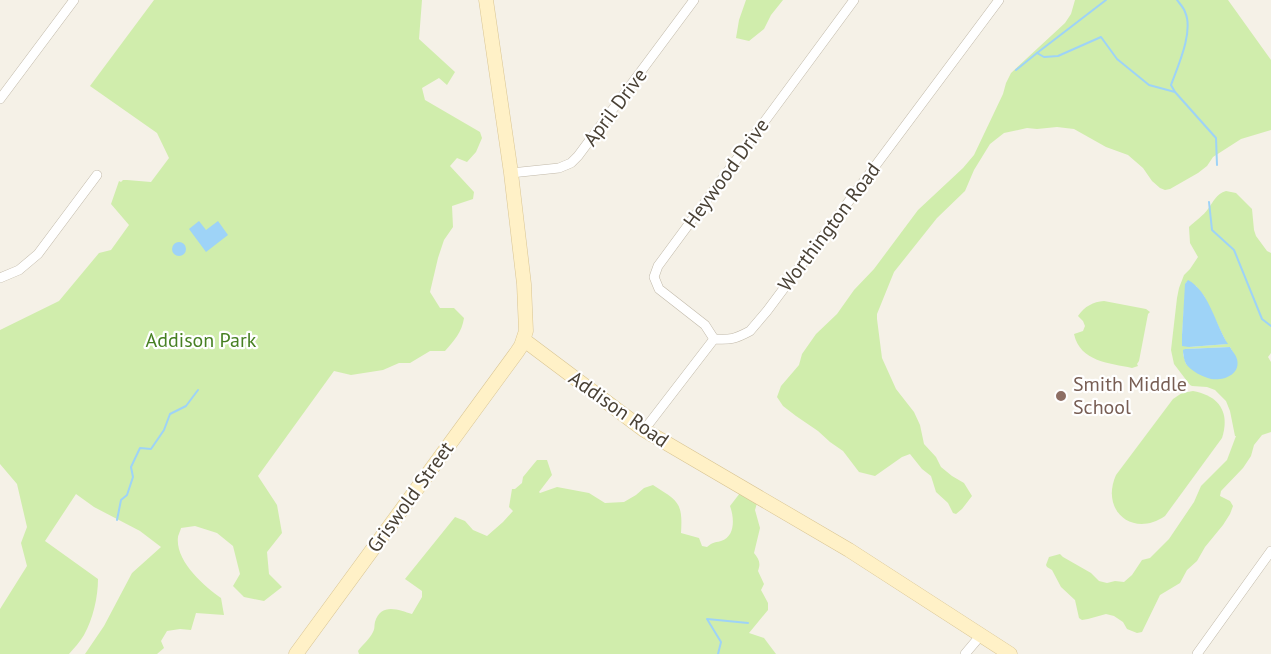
<svg xmlns="http://www.w3.org/2000/svg" width="1271" height="654" font-family="'PT Sans',sans-serif">
  <rect width="100%" height="100%" fill="#f5f1e7"/>
  <g fill="#d0edac" fill-rule="evenodd">
    <path d="M154,0h268l-3,39 36,33 -8,13 -8,-7 -17,10 3,12 55,32 2,6 -6,14 -9,10 -10,-4 -7,8 24,26 -1,7 -21,7 1,21 -9,13 -6,18 -8,34 10,16h14l10,10c-2,14 -10,23 -19,33h-15l-20,12h-11l-16,7 -32,5 -17,-4 -76,105 19,29 5,28 -15,19 2,22 13,13 -18,14 -20,-4 -11,-11 7,-12 -7,-28 -16,-13 -22,-7 -14,2c0,1 -3,8 -3,9 -3,24 26,49 43,61l3,17 -28,-2 -5,17 -11,-1 -13,2 -6,10 3,7 -7,6h-72l19,-28 28,-53 29,-26 -21,-16 -46,-24 -18,-13 -31,47 53,38c0,18 -5,40 -14,56 -4,7 -10,13 -15,19h-69v-45l27,-43 -6,-23 6,-16 -10,-43 -17,-20v-134l59,-29 40,-48 12,-3 18,-25 -18,-21 8,-23 2,1 2,-2h4l24,2 18,-24 -12,-25 -67,-47z"/>
    <path d="M746,0h37l-12,15 -7,14 -15,12 -13,-3 3,-18z"/>
    <path d="M1075,0h153l43,60v70l-30,9 -28,18 -6,9 -9,7 -28,16 -5,1 -5,-2 -8,-7 -9,-13 -15,-13 -22,-8 -32,-18 -17,-2 -20,2 -10,-1 -23,5 -14,11 -16,26 -9,21 -28,27 -43,54 -17,42v5l5,39 14,31 18,23 6,13 4,19 12,13 5,10 11,9 12,7 8,13 -10,13 -6,5 -3,-1 -5,-10 -12,-11 -5,-16 -9,-7 -12,-15 -8,3 -27,19 -16,-4 -16,-21 -13,-9 -12,-11 -22,-15 -13,-10 -6,-9 4,-11 18,-21 3,-11 14,-20 21,-20 17,-24 20,-21 44,-59 45,-42 11,-13 29,-61 3,-11 5,-10 54,-50 6,-9z"/>
    <path d="M1226,191l10,2 16,16 2,21 2,6 11,15 4,2v100l-3,4 3,5v70l-9,3 -8,10 -3,11 -8,12 -22,23 -1,5 10,5 3,5 -3,8 -7,11 -18,22 -8,14 -10,9 -7,13 -20,12 -18,37 -5,1 -10,-4 -4,-7 -9,-6 -8,-2 -18,5 -6,1 -3,-2 -4,-18 -14,-13 -9,-17 -5,-3 -1,-2 3,-8 11,-3 3,3 28,16 8,8 8,2 8,-2 9,1 8,-7 10,-15 8,-2 19,-19 25,-37 7,-16 26,-26 9,-24h-1l-5,-25 -4,-10 -11,-11 -8,-3 -15,-1 -2,-1 -16,-21 -3,-14 6,-52 2,-10 5,-13 6,-6 8,-12 -8,-14 -1,-16c5,-5 15,-12 19,-18 6,-8 8,-15 18,-18zM1186,282l10,4 8,10 23,48 -38,3 -7,-12zM1230,347l7,13 -38,14 -13,-10 -3,-10 2,-5z"/>
    <path d="M1104,301l42,8 4,3 -2,2 -9,47 -2,3 1,2 -6,2c-22,-5 -52,-6 -58,-34l9,-3 2,-5 -2,-5 -5,-5c7,-10 15,-14 26,-15z"/>
    <path d="M1193,391c27,5 37,22 29,47l-57,78c-32,22 -65,-5 -49,-41l57,-76 9,-6z"/>
    <path d="M537,460h10l5,15 -13,17 1,1 17,-6 32,6 16,10 19,-1 12,-7 8,-7 9,-3c25,16 30,17 28,48l18,5 3,8 5,1c6,-5 6,-4 14,-6 15,-5 13,-24 9,-35l10,-13 17,10 -2,7 5,18 -6,25c5,6 7,10 4,18l6,13 -3,6 7,13v7l-19,23 15,5 12,16h-417l-1,-3c4,-6 12,-12 15,-19 2,-4 1,-5 2,-10 6,-20 24,-12 37,-8l10,-17v-6l-17,-12 50,-62 10,4 8,9 14,6 16,-14 10,-11 -4,-4 3,-18h3l7,-6 1,-6z"/>
  </g>
  <g fill="#9ed3f7">
    <path d="M199,221l7,9 12,-9 10,14 -22,17 -17,-23z"/>
    <circle cx="179" cy="249" r="7"/>
    <path d="M1188,280c21,11 28,46 40,64l-39,3 -7,-1v-11l3,-51z"/>
    <path d="M1230,347c2,4 6,8 7,12 4,16 -14,22 -26,20 -8,-2 -20,-8 -25,-15 -2,-4 -3,-10 -3,-14l2,-1z"/>
  </g>
  <g fill="none" stroke-linecap="round" stroke-linejoin="round">
    <g stroke="#9ed3f7" stroke-width="2">
      <path d="M1177,0c3,4 7,8 8,12 9,19 -7,54 -14,73l4,7 41,46 1,27"/>
      <path d="M1037,53l69,-53"/>
      <path d="M1016,70l21,-17 7,4 14,-1 43,-19 16,22 32,26 26,7"/>
      <path d="M1209,202l3,28 22,20 28,69 9,7"/>
      <path d="M117,520l4,-20 6,-5 6,-18 -2,-10 9,-19 11,1 13,-19 6,-16 16,-8 12,-16"/>
      <path d="M718,654l3,-12 -14,-23 41,4"/>
    </g>
    <g stroke="#c1b9a9" stroke-width="10">
      <g id="minor">
        <path d="M0,99l74,-99"/>
        <path d="M511,173l48,-5 12,-5 7,-7 116,-156"/>
        <path d="M0,278l19,-8 19,-16 59,-79"/>
        <path d="M714,339l-9,-14 -46,-36 -5,-12 4,-11 196,-266"/>
        <path d="M644,430l70,-91c17,1 21,0 36,-8l17,-20 232,-311"/>
        <path d="M965,654l16,-19"/>
        <path d="M1197,654l74,-103"/>
      </g>
    </g>
    <g stroke="#d9c593" stroke-width="15">
      <g id="secondary">
        <path d="M524,340l120,90 205,120 161,104"/>
        <path d="M296,654l221,-302 4,-6 5,-15 -2,-47 -13,-111 -25,-173"/>
      </g>
    </g>
    <use href="#minor" stroke="#fff" stroke-width="9"/>
    <use href="#secondary" stroke="#fff1c7" stroke-width="14"/>
  </g>
  <circle fill="#8d6e63" stroke="#fff" stroke-width="2" cx="1061" cy="396" r="6"/>
  <g text-anchor="middle" stroke-width="4.5" stroke-linejoin="round" paint-order="stroke">
    <g font-size="20" fill="#494135" stroke="#fff">
      <text transform="translate(615 107) rotate(-53)" y="7">April Drive</text>
      <text transform="translate(726 173) rotate(-54)" y="7">Heywood Drive</text>
      <text transform="translate(829 227) rotate(-53)" y="7">Worthington Road</text>
      <text transform="translate(619 409) rotate(35)" y="7">Addison Road</text>
      <text transform="translate(410 497) rotate(-54)" y="7">Griswold Street</text>
    </g>
    <g font-size="20" fill="#478023" stroke="#fff">
      <text x="201" y="347">Addison Park</text>
    </g>
    <g font-size="20" fill="#785e54" stroke="#fff" text-anchor="start">
      <text x="1073" y="391">Smith Middle<tspan x="1073" dy="23">School</tspan></text>
    </g>
  </g>
</svg>
